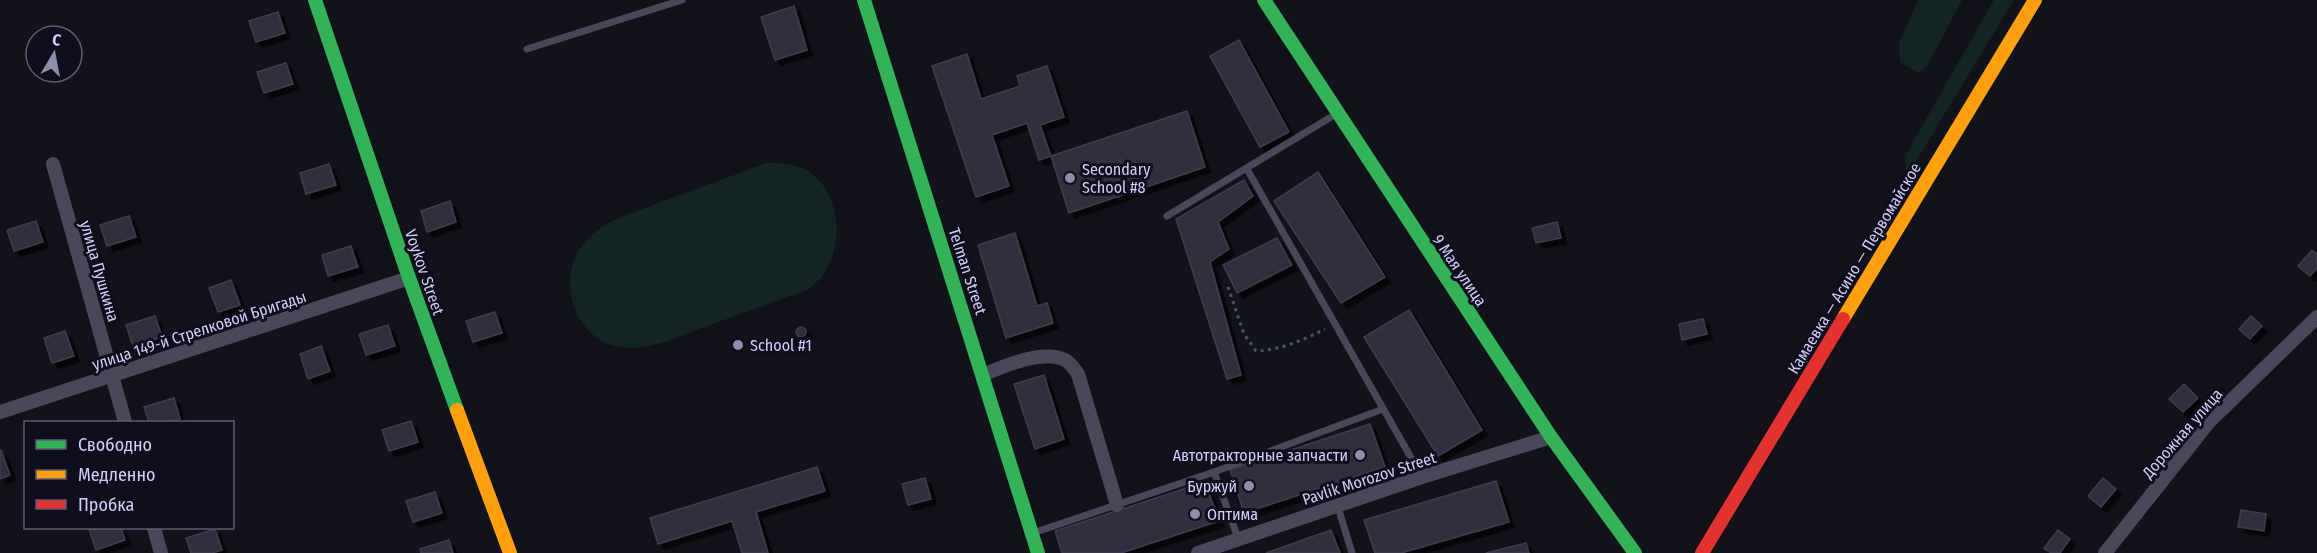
<svg xmlns="http://www.w3.org/2000/svg" width="2317" height="553" font-family="'Fira Sans Condensed',sans-serif">
  <defs>
    <filter id="shadow"><feDropShadow dx="5.5" dy="5.5" stdDeviation="0" flood-color="#0009"/></filter>
  </defs>
  <rect width="100%" height="100%" fill="#12121a"/>
  <g fill="#122423">
    <path d="M1918,0h44l-35,67 -9,6 -18,-11 -1,-18z"/>
    <path d="M1994,0h20l-107,176 -2,-20z"/>
    <path d="M766,163c17,0 36,1 49,13 32,30 28,91 -8,114 -36,13 -72,26 -108,39 -21,8 -43,18 -66,19 -48,3 -77,-53 -56,-94 9,-17 24,-28 41,-36z"/>
  </g>
  <g fill="#302f3c" stroke="#3e3c4d" stroke-width="1.5" filter="url(#shadow)">
    <path d="M794,6l13,44 -32,10 -14,-43z"/>
    <path d="M278,12l7,21 -29,9 -7,-21z"/>
    <path d="M1239,40l50,92 -29,15 -50,-91z"/>
    <path d="M967,54l14,45 39,-13 -3,-10 30,-10 17,51 -24,8 11,31 -12,4 -12,-37 -35,12 17,51 -33,11 -44,-131z"/>
    <path d="M286,63l7,21 -29,9 -7,-21z"/>
    <path d="M1187,111l18,56 -136,46 -18,-57z"/>
    <path d="M329,164l7,21 -30,9 -6,-21z"/>
    <path d="M1318,172l67,105 -44,26 -67,-102z"/>
    <path d="M1244,180l9,16 -35,26 11,27 -19,13 31,113 -14,4 -51,-160z"/>
    <path d="M450,201l6,21 -29,10 -6,-21z"/>
    <path d="M129,216l7,21 -29,9 -7,-21z"/>
    <path d="M36,221l7,21 -29,9 -7,-21z"/>
    <path d="M1557,222l4,16 -25,5 -4,-15z"/>
    <path d="M1015,233l22,73 10,-3 6,20 -47,15 -28,-93z"/>
    <path d="M1277,238l15,27 -55,28 -14,-28z"/>
    <path d="M351,246l7,21 -30,9 -6,-21z"/>
    <path d="M2312,250l5,4v14l-7,8 -12,-10z"/>
    <path d="M231,280l9,25 -22,7 -9,-24z"/>
    <path d="M1409,310l73,120 -44,26 -74,-119z"/>
    <path d="M495,312l7,21 -29,9 -7,-21z"/>
    <path d="M155,316l7,21 -29,9 -7,-21z"/>
    <path d="M2251,316l11,10 -12,13 -11,-10z"/>
    <path d="M1703,319l4,15 -25,6 -3,-16z"/>
    <path d="M388,325l7,21 -29,9 -7,-21z"/>
    <circle cx="801" cy="332" r="5"/>
    <path d="M65,331l9,25 -22,7 -8,-25z"/>
    <path d="M321,346l9,25 -22,8 -8,-25z"/>
    <path d="M1044,375l20,64 -29,10 -21,-65z"/>
    <path d="M2184,384l14,14 -15,14 -14,-13z"/>
    <path d="M174,398l6,21 -11,3h-20l-5,-15z"/>
    <path d="M411,421l7,21 -29,9 -7,-21z"/>
    <path d="M1370,424l15,43 -141,46 -14,-43z"/>
    <path d="M1,450l9,25 -10,4v-28z"/>
    <path d="M817,467l8,24 -69,21 12,41h-26l-10,-32 -74,23 -8,-26z"/>
    <path d="M925,478l6,21 -23,6 -6,-21z"/>
    <path d="M2103,478l13,11 -15,18 -13,-11z"/>
    <path d="M1496,481l13,41 -108,31h-26l-11,-33z"/>
    <path d="M1205,482l14,39 -98,32h-59l-7,-22z"/>
    <path d="M435,492l7,21 -29,9 -7,-21z"/>
    <path d="M2241,510l25,4 -2,17 -26,-4z"/>
    <path d="M121,528l4,12 -29,10 -7,-21z"/>
    <path d="M215,529l7,21 -10,3h-21l-5,-15z"/>
    <path d="M1331,530l9,23h-74z"/>
    <path d="M2058,530l12,9 -10,14h-9l-7,-5z"/>
    <path d="M449,540l4,13h-32l-1,-4z"/>
    <path d="M1526,543l3,10h-43z"/>
  </g>
  <g fill="none" stroke-linecap="round" stroke-linejoin="round">
    <path stroke="#495761" stroke-width="3" stroke-dasharray="3 4.5" stroke-linecap="butt" d="M1228,287l16,47 12,17c25,-1 47,-11 69,-22"/>
    <g stroke="#48485a" stroke-width="7">
      <path d="M527,49l155,-49"/>
      <path d="M1247,169l175,308"/>
      <path d="M1167,216l169,-102"/>
      <path d="M1214,472l24,66"/>
      <path d="M1338,507l14,46"/>
      <path d="M1033,533l181,-61 169,-63"/>
    </g>
    <g stroke="#48485a" stroke-width="14">
      <path d="M53,164l72,258"/>
      <path d="M983,375c20,-9 61,-26 82,-15 5,2 10,10 13,14l39,131"/>
      <path d="M0,412l409,-134"/>
      <path d="M154,528l7,25"/>
      <path d="M1198,553l224,-76 129,-40"/>
      <path d="M2105,553l104,-131 108,-105"/>
    </g>
    <g stroke="#30b455" stroke-width="14">
      <path d="M315,0l94,278 48,132"/>
      <path d="M864,0l174,553"/>
      <path d="M1264,0l287,437 84,116"/>
    </g>
    <g stroke="#ff9f0a" stroke-width="14">
      <path d="M1843,319l192,-319"/>
      <path d="M457,410l53,143"/>
    </g>
    <path stroke="#e5322d" stroke-width="14" d="M1702,553l141,-234"/>
  </g>
  <g fill="#8e8dac" stroke="#0f0e1d" stroke-width="2">
    <circle cx="1070" cy="178" r="6"/>
    <circle cx="738" cy="345" r="6"/>
    <circle cx="1360" cy="455" r="6"/>
    <circle cx="1249" cy="486" r="6"/>
    <circle cx="1195" cy="514" r="6"/>
  </g>
  <g text-anchor="middle" stroke-width="6" stroke-linejoin="round" paint-order="stroke">
    <g font-size="16" fill="#d1cffa" stroke="#0f0e1d" text-anchor="start">
      <text x="1082" y="175">Secondary<tspan x="1082" dy="18">School #8</tspan></text>
      <text x="750" y="351">School #1</text>
      <text x="1348" y="461" text-anchor="end">Автотракторные запчасти</text>
      <text x="1237" y="492" text-anchor="end">Буржуй</text>
      <text x="1207" y="520">Оптима</text>
    </g>
    <g font-size="16" fill="#d1cffa" stroke="#0f0e1d">
      <text transform="translate(1854 268) rotate(-59)" y="6">Камаевка — Асино — Первомайское</text>
      <text transform="translate(1460 270) rotate(56)" y="6">9 Мая улица</text>
      <text transform="translate(100 271) rotate(74)" y="6">улица Пушкина</text>
      <text transform="translate(968 271) rotate(72)" y="6">Telman Street</text>
      <text transform="translate(425 272) rotate(71)" y="6">Voykov Street</text>
      <text transform="translate(199 330) rotate(-18)" y="6">улица 149-й Стрелковой Бригады</text>
      <text transform="translate(2182 433) rotate(-49)" y="6">Дорожная улица</text>
      <text transform="translate(1369 478) rotate(-18)" y="6">Pavlik Morozov Street</text>
    </g>
  </g>
  <rect x="24" y="421" width="210" height="108" fill="#0f0e1d" stroke="#5d5b75" stroke-width="1.5"/>
  <rect x="36" y="440" width="30" height="9" fill="#30b455" stroke="#5d5b75" stroke-width="1.5"/>
  <text x="78" y="451" font-size="18" fill="#d1cffa">Свободно</text>
  <rect x="36" y="470" width="30" height="9" fill="#ff9f0a" stroke="#5d5b75" stroke-width="1.5"/>
  <text x="78" y="481" font-size="18" fill="#d1cffa">Медленно</text>
  <rect x="36" y="500" width="30" height="9" fill="#e5322d" stroke="#5d5b75" stroke-width="1.5"/>
  <text x="78" y="511" font-size="18" fill="#d1cffa">Пробка</text>
  <g transform="translate(54 54) rotate(10)"><circle r="28" fill="#0f0e1d" stroke="#5d5b75" stroke-width="1.5"/>
  <path d="M0-4.5L10 22L0 15L-10 22Z" fill="#8e8dac"/>
  <text y="-9" font-size="16" font-weight="bold" text-anchor="middle" fill="#d1cffa">С</text>
  </g>
</svg>
